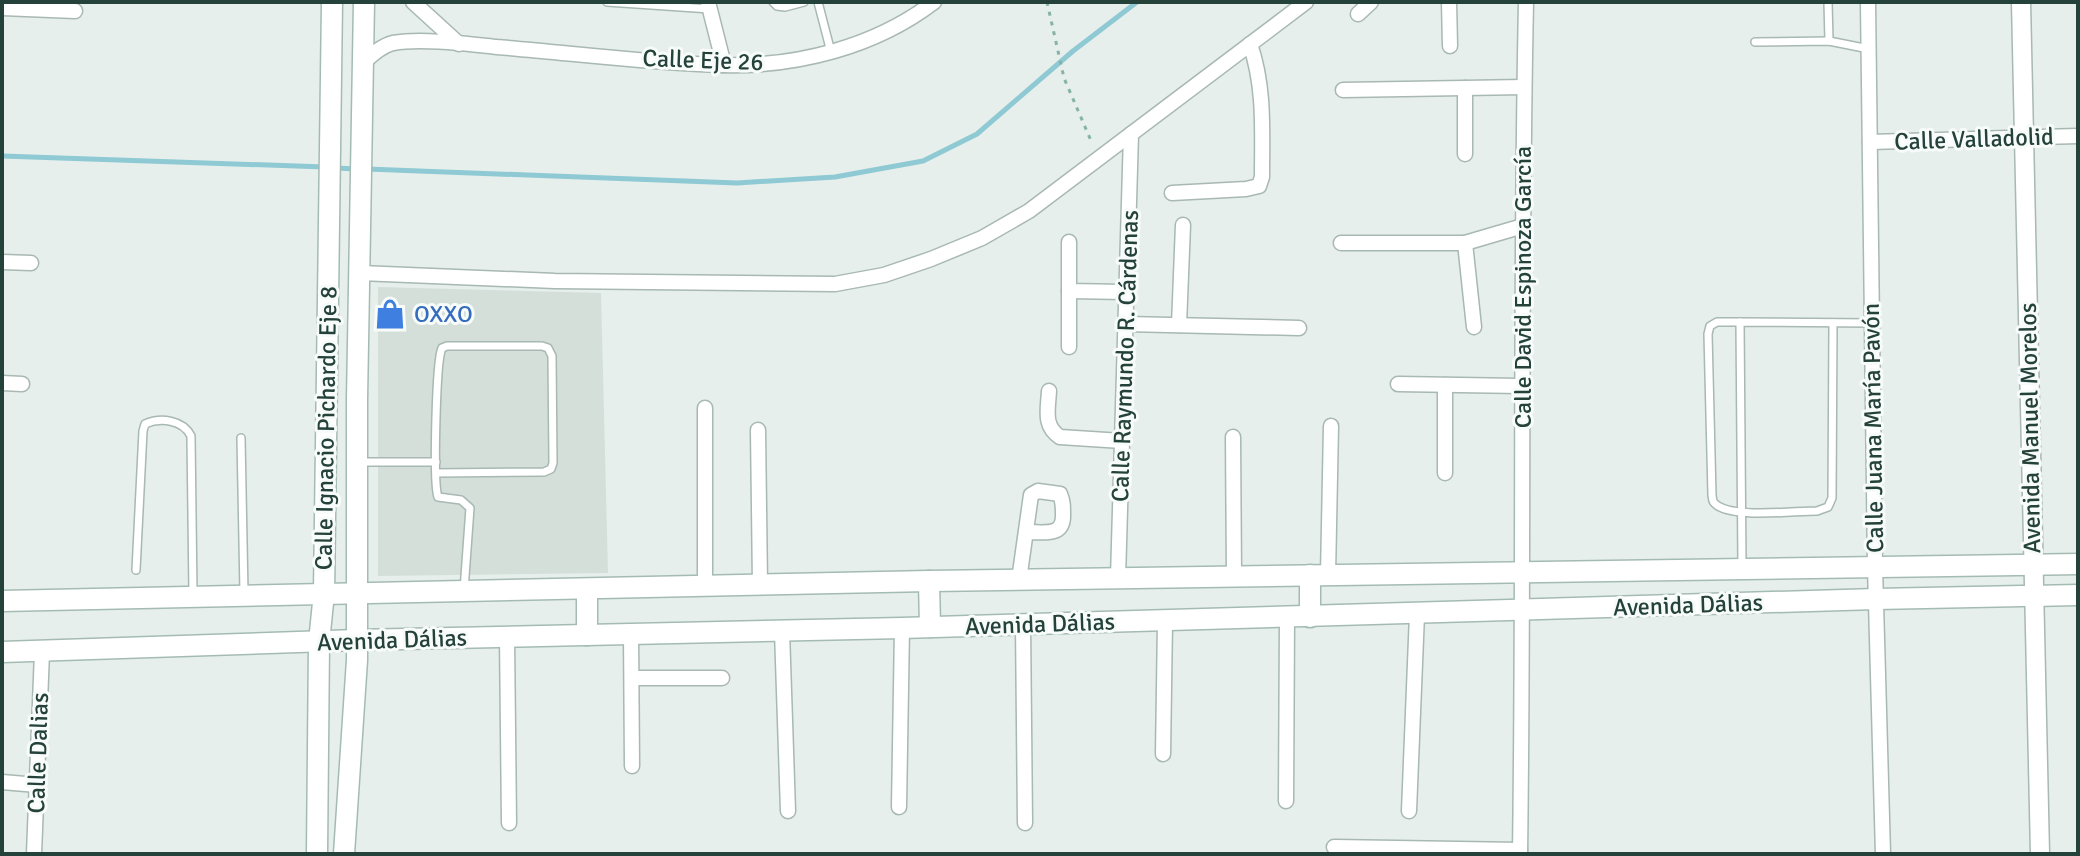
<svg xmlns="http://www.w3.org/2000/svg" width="2080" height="856" font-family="Signika,sans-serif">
  <rect width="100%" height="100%" fill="#e6efeb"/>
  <path fill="#d4dfda" d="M378,287l223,6 7,280 -230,3z"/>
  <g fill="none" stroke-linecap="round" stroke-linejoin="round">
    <g stroke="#8ec9d4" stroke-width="5">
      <path d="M2,156l323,11"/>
      <path d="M335,168l22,1"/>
      <path d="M367,169l370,14 98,-6 88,-16 54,-27 96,-83 64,-49"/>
    </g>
    <g stroke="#a8b8b2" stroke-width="10">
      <g id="service">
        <path d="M607,2l103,7"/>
        <path d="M773,2l4,4 8,1 19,-5"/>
        <path d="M818,2l13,50"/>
        <path d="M1828,2l1,39"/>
        <path d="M1755,42l74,-1 40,8"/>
        <path d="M1740,322h-23l-7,4 -2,8 4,161c1,6 0,7 6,11 20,12 75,5 99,5l11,-4 4,-9 1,-175"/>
        <path d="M241,438l3,155"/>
        <path d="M359,462h77"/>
        <path d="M436,473l108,-1 7,-3 2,-6 -1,-107 -4,-8 -6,-2h-95l-5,2c-6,12 -9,135 -4,149l23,3 9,8 -6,82"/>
        <path d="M1742,566l-2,-244 131,1"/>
        <path d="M136,570l7,-139 2,-7c16,-7 38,-4 46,12l2,158"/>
      </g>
    </g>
    <g stroke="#a8b8b2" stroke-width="17">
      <g id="minor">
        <path d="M413,2l46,42"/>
        <path d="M708,2l16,63"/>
        <path d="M1449,2l1,44"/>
        <path d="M1868,2l7,565 8,287"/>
        <path d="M2,8l73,3"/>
        <path d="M1358,14l13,-12"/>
        <path d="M363,63c9,-8 18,-17 30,-20 29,-5 75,1 104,4 75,6 150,16 225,18 75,2 153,-18 212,-63"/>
        <path d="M1465,88v66"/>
        <path d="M1343,90l181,-3"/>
        <path d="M1870,142l208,-6"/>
        <path d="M1172,193l74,-4 13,-3 3,-9c0,-46 3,-90 -12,-133"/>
        <path d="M1069,242v49l57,1"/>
        <path d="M1341,243h124l58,-17"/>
        <path d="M1465,243l9,84"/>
        <path d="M2,262l29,1"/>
        <path d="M360,273l195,8 280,3 49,-9 47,-16 51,-21 47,-27 277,-209"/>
        <path d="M1126,324l173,4"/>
        <path d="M1179,325l4,-100"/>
        <path d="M1069,347v-56"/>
        <path d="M2,383l20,1"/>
        <path d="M1398,384l123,2"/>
        <path d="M1049,391c-1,19 -6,35 11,46l62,4"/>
        <path d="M758,430l2,155"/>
        <path d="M1233,437l1,139"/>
        <path d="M1445,473v-88"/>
        <path d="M1328,575l3,-149"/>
        <path d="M1118,578l13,-444"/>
        <path d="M1019,580l12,-85 7,-4 22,3c3,7 3,12 3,20 1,23 -18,18 -36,18"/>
        <path d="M705,587v-179"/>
        <path d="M1023,625l2,198"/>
        <path d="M782,631l6,180"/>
        <path d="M631,634l1,132"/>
        <path d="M507,637l2,186"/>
        <path d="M632,678h90"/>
        <path d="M1163,754l2,-133"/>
        <path d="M2,782l35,3"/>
        <path d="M1286,801l1,-183"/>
        <path d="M899,807l3,-179"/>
        <path d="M1409,811l8,-197"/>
        <path d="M1334,847l186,3"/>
        <path d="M34,854l8,-202"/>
        <path d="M1520,854c4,-284 0,-568 6,-852"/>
      </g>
    </g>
    <g stroke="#a8b8b2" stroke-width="21">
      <path id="tertiary" d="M2021,2l19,852"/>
    </g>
    <g stroke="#a4bbb3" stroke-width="23">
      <g id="secondary">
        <path d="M929,581l1,46"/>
        <path d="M2,601l927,-20 1149,-17"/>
        <path d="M1310,617v-42"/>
        <path d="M587,635v-45"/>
        <path d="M2,652l355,-12 545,-12 974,-29 202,-4"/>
        <path d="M317,854l2,-212 5,-49 8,-591"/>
        <path d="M344,854l13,-194v-260l7,-398"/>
      </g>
    </g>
    <path stroke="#86b3a5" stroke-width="3" stroke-dasharray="4 6" stroke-linecap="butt" d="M1047,2l17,76 28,65"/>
    <use href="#service" stroke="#fff" stroke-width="7"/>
    <use href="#minor" stroke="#fff" stroke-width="14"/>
    <use href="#tertiary" stroke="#fff" stroke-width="18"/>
    <use href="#secondary" stroke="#fff" stroke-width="20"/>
  </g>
  <defs>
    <g id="shop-bare" transform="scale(2.4)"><path d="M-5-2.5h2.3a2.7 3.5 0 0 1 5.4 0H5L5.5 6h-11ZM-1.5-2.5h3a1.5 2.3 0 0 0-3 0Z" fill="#3f7fe0" stroke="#f7fbf9" stroke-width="2.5" paint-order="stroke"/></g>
  </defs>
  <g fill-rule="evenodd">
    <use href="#shop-bare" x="390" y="314"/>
  </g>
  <g text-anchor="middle" stroke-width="6" stroke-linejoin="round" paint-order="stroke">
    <g font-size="24" fill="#24423a" stroke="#f7fbf9">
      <text transform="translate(703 60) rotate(2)" y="8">Calle Eje 26</text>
      <text transform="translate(1974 139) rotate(-2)" y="8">Calle Valladolid</text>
      <text transform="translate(1523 287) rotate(-90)" y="8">Calle David Espinoza García</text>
      <text transform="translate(1125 356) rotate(-88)" y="8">Calle Raymundo R. Cárdenas</text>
      <text transform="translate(326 428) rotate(-89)" y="8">Calle Ignacio Pichardo Eje 8</text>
      <text transform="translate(1873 428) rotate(-91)" y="8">Calle Juana María Pavón</text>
      <text transform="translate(2030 428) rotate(-91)" y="8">Avenida Manuel Morelos</text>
      <text transform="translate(1688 605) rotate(-2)" y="8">Avenida Dálias</text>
      <text transform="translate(1040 624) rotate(-2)" y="8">Avenida Dálias</text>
      <text transform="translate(392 640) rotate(-2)" y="8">Avenida Dálias</text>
      <text transform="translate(38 753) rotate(-88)" y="8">Calle Dalias</text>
    </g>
    <g font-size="24" fill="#366cbe" stroke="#f7fbf9" text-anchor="start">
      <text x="414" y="322">OXXO</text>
    </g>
  </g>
  <rect width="2080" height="856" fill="none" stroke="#24423a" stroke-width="8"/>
</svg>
